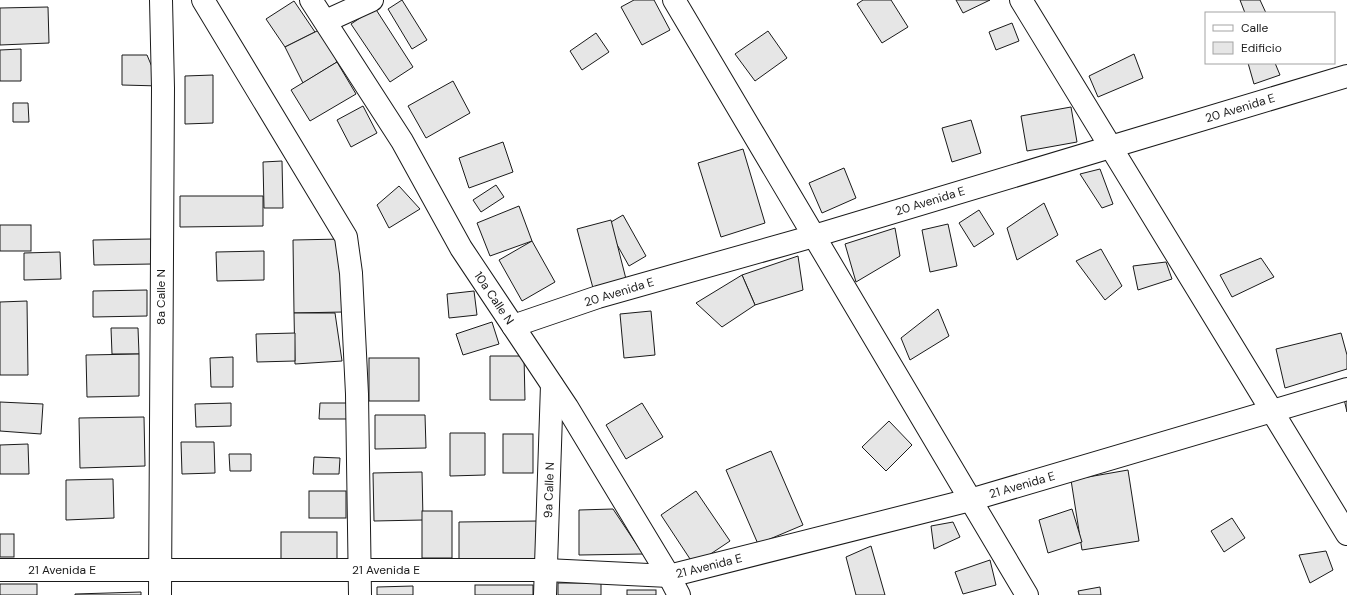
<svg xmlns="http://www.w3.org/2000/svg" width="1347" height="595" font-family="'DM Sans',sans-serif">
  <rect width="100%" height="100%" fill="#fff"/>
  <g fill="#e6e6e6" stroke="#1a1a1a">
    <path d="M402,0l25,40 -15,9 -24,-40z"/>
    <path d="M634,0h20l16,30 -28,15 -21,-38z"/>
    <path d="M863,0h28l17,27 -26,16 -25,-39z"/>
    <path d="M956,0h34l-27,13z"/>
    <path d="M1240,0h20l6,13h-21z"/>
    <path d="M294,1l21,31 -30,15 -19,-28z"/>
    <path d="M48,7l1,36 -49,2v-37z"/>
    <path d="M375,8l38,59 -23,15 -39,-58z"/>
    <path d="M1012,23l7,18 -23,9 -7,-18z"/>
    <path d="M323,28l14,34 -34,21 -18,-36z"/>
    <path d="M768,31l19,27 -32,23 -20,-27z"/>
    <path d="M596,33l13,19 -27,18 -12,-19z"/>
    <path d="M21,49v32h-21v-31z"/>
    <path d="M1134,54l9,24 -45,19 -9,-21z"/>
    <path d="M122,55h25l13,31 -38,-1z"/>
    <path d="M337,62l19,32 -46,27 -19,-31z"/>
    <path d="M1248,63h27l5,12 -26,9z"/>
    <path d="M213,75v48l-28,1v-48z"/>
    <path d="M453,81l17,32 -44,25 -18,-32z"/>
    <path d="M13,103h15l1,19h-16z"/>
    <path d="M363,106l14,27 -26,14 -14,-27z"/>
    <path d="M1071,107l6,35 -50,9 -6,-35z"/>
    <path d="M971,120l10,33 -29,9 -10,-34z"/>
    <path d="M503,142l10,30 -44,16 -10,-30z"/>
    <path d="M743,149l22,74 -44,14 -23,-74z"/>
    <path d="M282,161l1,47h-19l-1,-46z"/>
    <path d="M844,168l12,30 -34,15 -13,-30z"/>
    <path d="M1100,169l13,35 -11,4 -22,-34z"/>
    <path d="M496,185l8,12 -23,15 -8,-12z"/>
    <path d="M399,186l21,23 -31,19 -12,-23z"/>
    <path d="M180,196h83v30l-83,1z"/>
    <path d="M1044,203l14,32 -41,25 -10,-32z"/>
    <path d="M519,206l13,35 -42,15 -13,-33z"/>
    <path d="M979,210l15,24 -20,13 -15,-24z"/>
    <path d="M623,215l23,41 -17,10 -23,-41z"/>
    <path d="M611,220l15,59 -33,9 -16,-59z"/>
    <path d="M948,224l9,42 -27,6 -8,-42z"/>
    <rect x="0" y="225" width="31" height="26"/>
    <path d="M895,228l5,28 -44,26 -11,-38z"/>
    <path d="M151,239l1,25 -58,1 -1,-25z"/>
    <path d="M342,239l1,73 -49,1 -1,-73z"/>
    <path d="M532,241l23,41 -33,19 -23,-41z"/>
    <path d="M1101,249l21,37 -17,14 -29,-39z"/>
    <path d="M264,251v29l-47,1 -1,-29z"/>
    <path d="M60,252l1,27 -37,1v-27z"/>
    <path d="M798,256l5,34 -48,15 -13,-30z"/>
    <path d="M1261,258l13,19 -42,20 -12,-22z"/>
    <path d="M1166,262l6,17 -34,11 -5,-24z"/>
    <path d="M742,275l13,30 -33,22 -26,-24z"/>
    <path d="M147,290v26l-54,1v-26z"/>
    <path d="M474,291l3,24 -28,3 -2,-24z"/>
    <path d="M27,301l1,74h-28v-73z"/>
    <path d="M938,309l11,27 -39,24 -9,-22z"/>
    <path d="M651,311l4,44 -31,3 -4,-44z"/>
    <path d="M294,313h41l7,48 -47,3z"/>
    <path d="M492,322l7,22 -36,11 -7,-21z"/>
    <path d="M111,328h27l1,26h-27z"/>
    <path d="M295,333v28l-38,1 -1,-28z"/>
    <path d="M1341,333l6,22v14l-62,19 -9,-39z"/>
    <path d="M139,354v42l-52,1 -1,-42z"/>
    <path d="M490,356h34l1,44h-35z"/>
    <path d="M233,357v30h-22l-1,-29z"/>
    <rect x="369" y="358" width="50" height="43"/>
    <path d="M1347,397v15l-3,-13z"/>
    <path d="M0,402l43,2 -2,30 -41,-3z"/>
    <path d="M231,403v23l-35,1 -1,-23z"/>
    <path d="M320,403h27v16h-28z"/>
    <path d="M642,403l21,34 -37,22 -20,-34z"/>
    <path d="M375,415h50l1,33 -51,1z"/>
    <path d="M144,417l1,49 -65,2 -1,-50z"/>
    <path d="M889,421l23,24 -26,26 -24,-24z"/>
    <path d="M450,433h35v42l-35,1z"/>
    <rect x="503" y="434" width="30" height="39"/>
    <path d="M181,442h33l1,31 -33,1z"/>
    <path d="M28,444l1,30h-29v-29z"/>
    <path d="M771,451l32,74 -45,19 -32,-74z"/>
    <path d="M229,454h22v17h-21z"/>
    <path d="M314,457l26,1 -1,16h-26z"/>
    <path d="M1128,470l11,71 -57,9 -11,-70z"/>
    <path d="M422,472l1,48 -49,1 -1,-48z"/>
    <path d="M113,479l1,39 -48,2v-40z"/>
    <rect x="309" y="491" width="37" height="27"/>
    <path d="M696,491l34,50 -36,24 -33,-50z"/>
    <path d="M613,509l30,45 -64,1v-45z"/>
    <path d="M1072,509l10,33 -34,11 -9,-33z"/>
    <rect x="422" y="511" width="30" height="47"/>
    <path d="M1232,518l13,20 -21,14 -13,-21z"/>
    <path d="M538,521v39h-79v-38z"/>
    <path d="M953,522l7,15 -26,12 -3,-23z"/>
    <rect x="281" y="532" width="56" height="30"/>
    <rect x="0" y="534" width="14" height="23"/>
    <path d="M871,546l14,49h-29l-10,-38z"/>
    <path d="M1326,551l7,19 -23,13 -11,-28z"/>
    <path d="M990,560l6,25 -33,9 -8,-22z"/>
    <rect x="558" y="583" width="43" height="12"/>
    <rect x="0" y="584" width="37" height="11"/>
    <rect x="475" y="585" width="58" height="10"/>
    <path d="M413,586v9h-36v-8z"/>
    <path d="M1100,587l1,8h-22l-1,-4z"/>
    <rect x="627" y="590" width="29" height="5"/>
    <path d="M141,592v3h-66v-1z"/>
  </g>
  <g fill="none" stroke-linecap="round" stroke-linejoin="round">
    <g stroke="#1a1a1a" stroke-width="24">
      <g id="minor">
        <path d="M203,0l143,237 5,36 6,121 3,201"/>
        <path d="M311,0l91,141 59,107 106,159 102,169 10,19"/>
        <path d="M674,0l353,595"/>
        <path d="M1021,0l326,534"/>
        <path d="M326,21l46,-21"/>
        <path d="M513,326l85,-29 216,-61 533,-160"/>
        <path d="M0,570h546l123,6 301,-76 377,-111"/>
        <path d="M160,595l3,-507 -2,-88"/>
        <path d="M545,595l7,-210"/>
      </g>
    </g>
    <use href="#minor" stroke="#fff" stroke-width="22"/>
  </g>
  <g text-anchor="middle" stroke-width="3" stroke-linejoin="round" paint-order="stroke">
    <g font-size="12" fill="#1a1a1a" stroke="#fff">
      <text transform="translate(1240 108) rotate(-17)" y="4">20 Avenida E</text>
      <text transform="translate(930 201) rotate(-17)" y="4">20 Avenida E</text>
      <text transform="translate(619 292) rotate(-17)" y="4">20 Avenida E</text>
      <text transform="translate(161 297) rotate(-90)" y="4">8a Calle N</text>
      <text transform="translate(494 298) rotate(56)" y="4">10a Calle N</text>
      <text transform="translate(1022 485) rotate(-16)" y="4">21 Avenida E</text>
      <text transform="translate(549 490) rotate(-88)" y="4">9a Calle N</text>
      <text transform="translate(709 566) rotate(-14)" y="4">21 Avenida E</text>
      <text x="62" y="574">21 Avenida E</text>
      <text x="386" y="574">21 Avenida E</text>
    </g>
  </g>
  <rect x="1205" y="12" width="130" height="52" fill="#ffffff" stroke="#a3a3a3"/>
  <rect x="1213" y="25" width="20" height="6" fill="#ffffff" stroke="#a3a3a3"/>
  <text x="1241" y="32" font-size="12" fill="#1a1a1a">Calle</text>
  <rect x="1213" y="42" width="20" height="12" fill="#e6e6e6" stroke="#a3a3a3"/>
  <text x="1241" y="52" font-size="12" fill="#1a1a1a">Edificio</text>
</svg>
